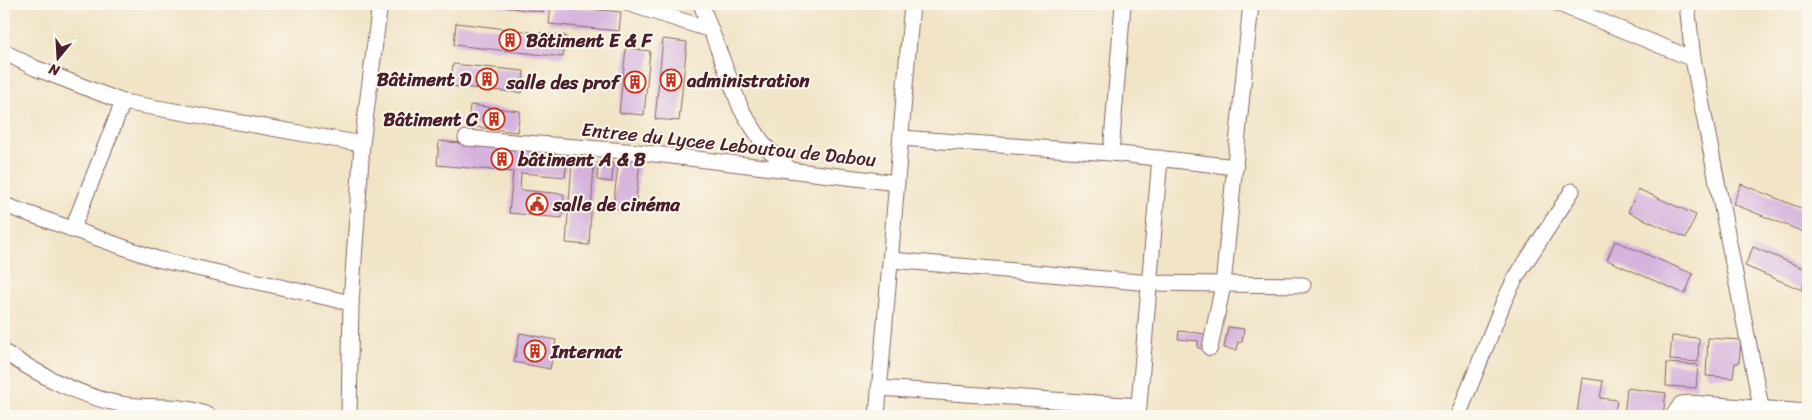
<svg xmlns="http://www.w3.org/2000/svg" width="1812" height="420" font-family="Sriracha,sans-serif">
  <rect width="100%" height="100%" fill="#fbf7ec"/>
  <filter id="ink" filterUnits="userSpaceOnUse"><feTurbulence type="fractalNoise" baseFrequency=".02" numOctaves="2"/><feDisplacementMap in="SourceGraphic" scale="10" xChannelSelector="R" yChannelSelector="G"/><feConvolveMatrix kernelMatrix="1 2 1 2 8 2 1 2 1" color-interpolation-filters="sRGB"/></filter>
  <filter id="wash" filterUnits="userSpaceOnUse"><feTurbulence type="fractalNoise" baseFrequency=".0096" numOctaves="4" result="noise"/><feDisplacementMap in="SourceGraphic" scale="20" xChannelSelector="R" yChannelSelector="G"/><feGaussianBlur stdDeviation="1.12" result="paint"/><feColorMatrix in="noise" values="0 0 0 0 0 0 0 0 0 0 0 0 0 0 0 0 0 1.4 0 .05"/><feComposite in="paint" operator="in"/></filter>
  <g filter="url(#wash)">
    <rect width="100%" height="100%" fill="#f1e4c6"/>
    <g id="blocks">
      <g fill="#d5b3dd">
        <path d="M481,4h63l-1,8z"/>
        <path d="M551,5l70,7 -2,19 -70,-7z"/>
        <path d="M456,23l110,13 -3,21 -109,-12z"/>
        <path d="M663,39l24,3 -8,79 -24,-2z"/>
        <path d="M626,48l24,3 -6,64 -25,-2z"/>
        <path d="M453,64l71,7 -2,22 -71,-7z"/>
        <path d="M470,105l50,6 -3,21 -49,-6z"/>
        <path d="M439,141l129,12 -3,24 -44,-4 -1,17 44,4 -2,24 -53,-5 4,-41 -76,-7z"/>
        <path d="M619,157l21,3 -5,51 -22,-3z"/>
        <path d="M572,162l22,2 -5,81 -23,-2z"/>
        <path d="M598,162l15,1 -1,19 -15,-2z"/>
        <path d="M1741,184l67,27v16l-2,6 -73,-29z"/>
        <path d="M1638,189l58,26 -10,23 -58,-26z"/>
        <path d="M1615,241l78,33 -8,20 -78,-34z"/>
        <path d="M1753,247l55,23 -6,20 -57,-24z"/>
        <path d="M1228,327l16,2 -2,13h-4l-1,8 -13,-2z"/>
        <path d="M1179,331l28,3 -2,15 -7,-1v-7l-20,-2z"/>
        <path d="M520,333l36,7 -6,29 -36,-7z"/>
        <path d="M1672,336l27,2 -1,24 -28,-2z"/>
        <path d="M1708,338l33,2 -2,23h-4l-2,15 -27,-2z"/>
        <path d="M1667,363l31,2 -2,23 -30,-2z"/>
        <path d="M1582,378l21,3 -3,17 17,2 -2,12 -16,-2 -1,6 -21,-3z"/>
        <path d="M1627,388l39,5 -3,23h-39z"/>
      </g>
    </g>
  </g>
  <g filter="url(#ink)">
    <use href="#blocks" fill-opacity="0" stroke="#846461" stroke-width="1"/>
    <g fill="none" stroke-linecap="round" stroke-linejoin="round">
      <g stroke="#846461" stroke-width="17">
        <g id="minor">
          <path d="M630,4l81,26"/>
          <path d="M701,4l40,105 23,36 27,25"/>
          <path d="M1559,4l134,55"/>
          <path d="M1687,4l6,55 68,348"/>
          <path d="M4,52l31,16 88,34 239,42"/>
          <path d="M466,138l172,14 259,31"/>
          <path d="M901,138l210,15 125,14"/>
          <path d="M1111,153l12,-149"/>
          <path d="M4,205l153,54 194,44"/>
          <path d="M72,230l51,-128"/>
          <path d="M892,260l258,23 153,2"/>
          <path d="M1210,348l13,-63 28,-281"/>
          <path d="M4,352c37,24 78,46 122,53 28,4 58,-2 83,11"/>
          <path d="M879,388l260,18"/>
          <path d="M349,416l2,-113 11,-159 18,-140"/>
          <path d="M877,416l35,-412"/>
          <path d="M1138,416l22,-258"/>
          <path d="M1458,416l46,-115 12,-24 56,-86"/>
          <path d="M1673,416l8,-12 9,-1 118,9"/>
        </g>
      </g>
      <use href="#minor" stroke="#fff" stroke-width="15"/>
    </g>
  </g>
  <defs>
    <g id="building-ring" transform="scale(1.125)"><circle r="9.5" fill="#fbf7ec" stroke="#c8321e" stroke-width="1.5"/><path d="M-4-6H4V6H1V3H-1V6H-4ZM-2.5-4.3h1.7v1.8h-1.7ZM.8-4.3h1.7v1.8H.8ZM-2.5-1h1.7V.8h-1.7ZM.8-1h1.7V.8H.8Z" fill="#c8321e"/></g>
    <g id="civic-ring" transform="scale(1.125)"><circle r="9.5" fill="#fbf7ec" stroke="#c8321e" stroke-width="1.5"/><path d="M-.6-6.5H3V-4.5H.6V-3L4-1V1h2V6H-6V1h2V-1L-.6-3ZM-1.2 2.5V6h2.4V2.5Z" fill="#c8321e"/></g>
  </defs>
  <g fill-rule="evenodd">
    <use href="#building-ring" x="510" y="40"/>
    <use href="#building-ring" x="487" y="79"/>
    <use href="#building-ring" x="671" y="80"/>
    <use href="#building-ring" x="635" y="82"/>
    <use href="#building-ring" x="494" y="119"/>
    <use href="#building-ring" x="502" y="159"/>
    <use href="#civic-ring" x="537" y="204"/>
    <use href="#building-ring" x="535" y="351"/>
  </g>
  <g text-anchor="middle" stroke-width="4" stroke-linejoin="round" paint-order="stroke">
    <g font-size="19" font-weight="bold" fill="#4a1f2b" stroke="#fbf7ec" text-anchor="start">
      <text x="526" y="47">Bâtiment E &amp; F</text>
      <text x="471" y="86" text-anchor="end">Bâtiment D</text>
      <text x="687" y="87">administration</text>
      <text x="619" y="89" text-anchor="end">salle des prof</text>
      <text x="478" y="126" text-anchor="end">Bâtiment C</text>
      <text x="518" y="166">bâtiment A &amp; B</text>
      <text x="553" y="211">salle de cinéma</text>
      <text x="551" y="358">Internat</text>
    </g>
    <g font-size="19" fill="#4a1f2b" stroke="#fbf7ec">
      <text transform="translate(729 144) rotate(6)" y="7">Entree du Lycee Leboutou de Dabou</text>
    </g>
  </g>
  <rect width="1812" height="420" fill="none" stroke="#fbf7ec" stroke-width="20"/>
  <g transform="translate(58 58) rotate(198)" stroke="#fbf7ec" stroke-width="4" paint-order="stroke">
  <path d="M0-4L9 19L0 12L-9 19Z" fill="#4a1f2b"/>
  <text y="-8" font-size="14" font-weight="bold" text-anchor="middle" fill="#4a1f2b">N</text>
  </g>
</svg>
